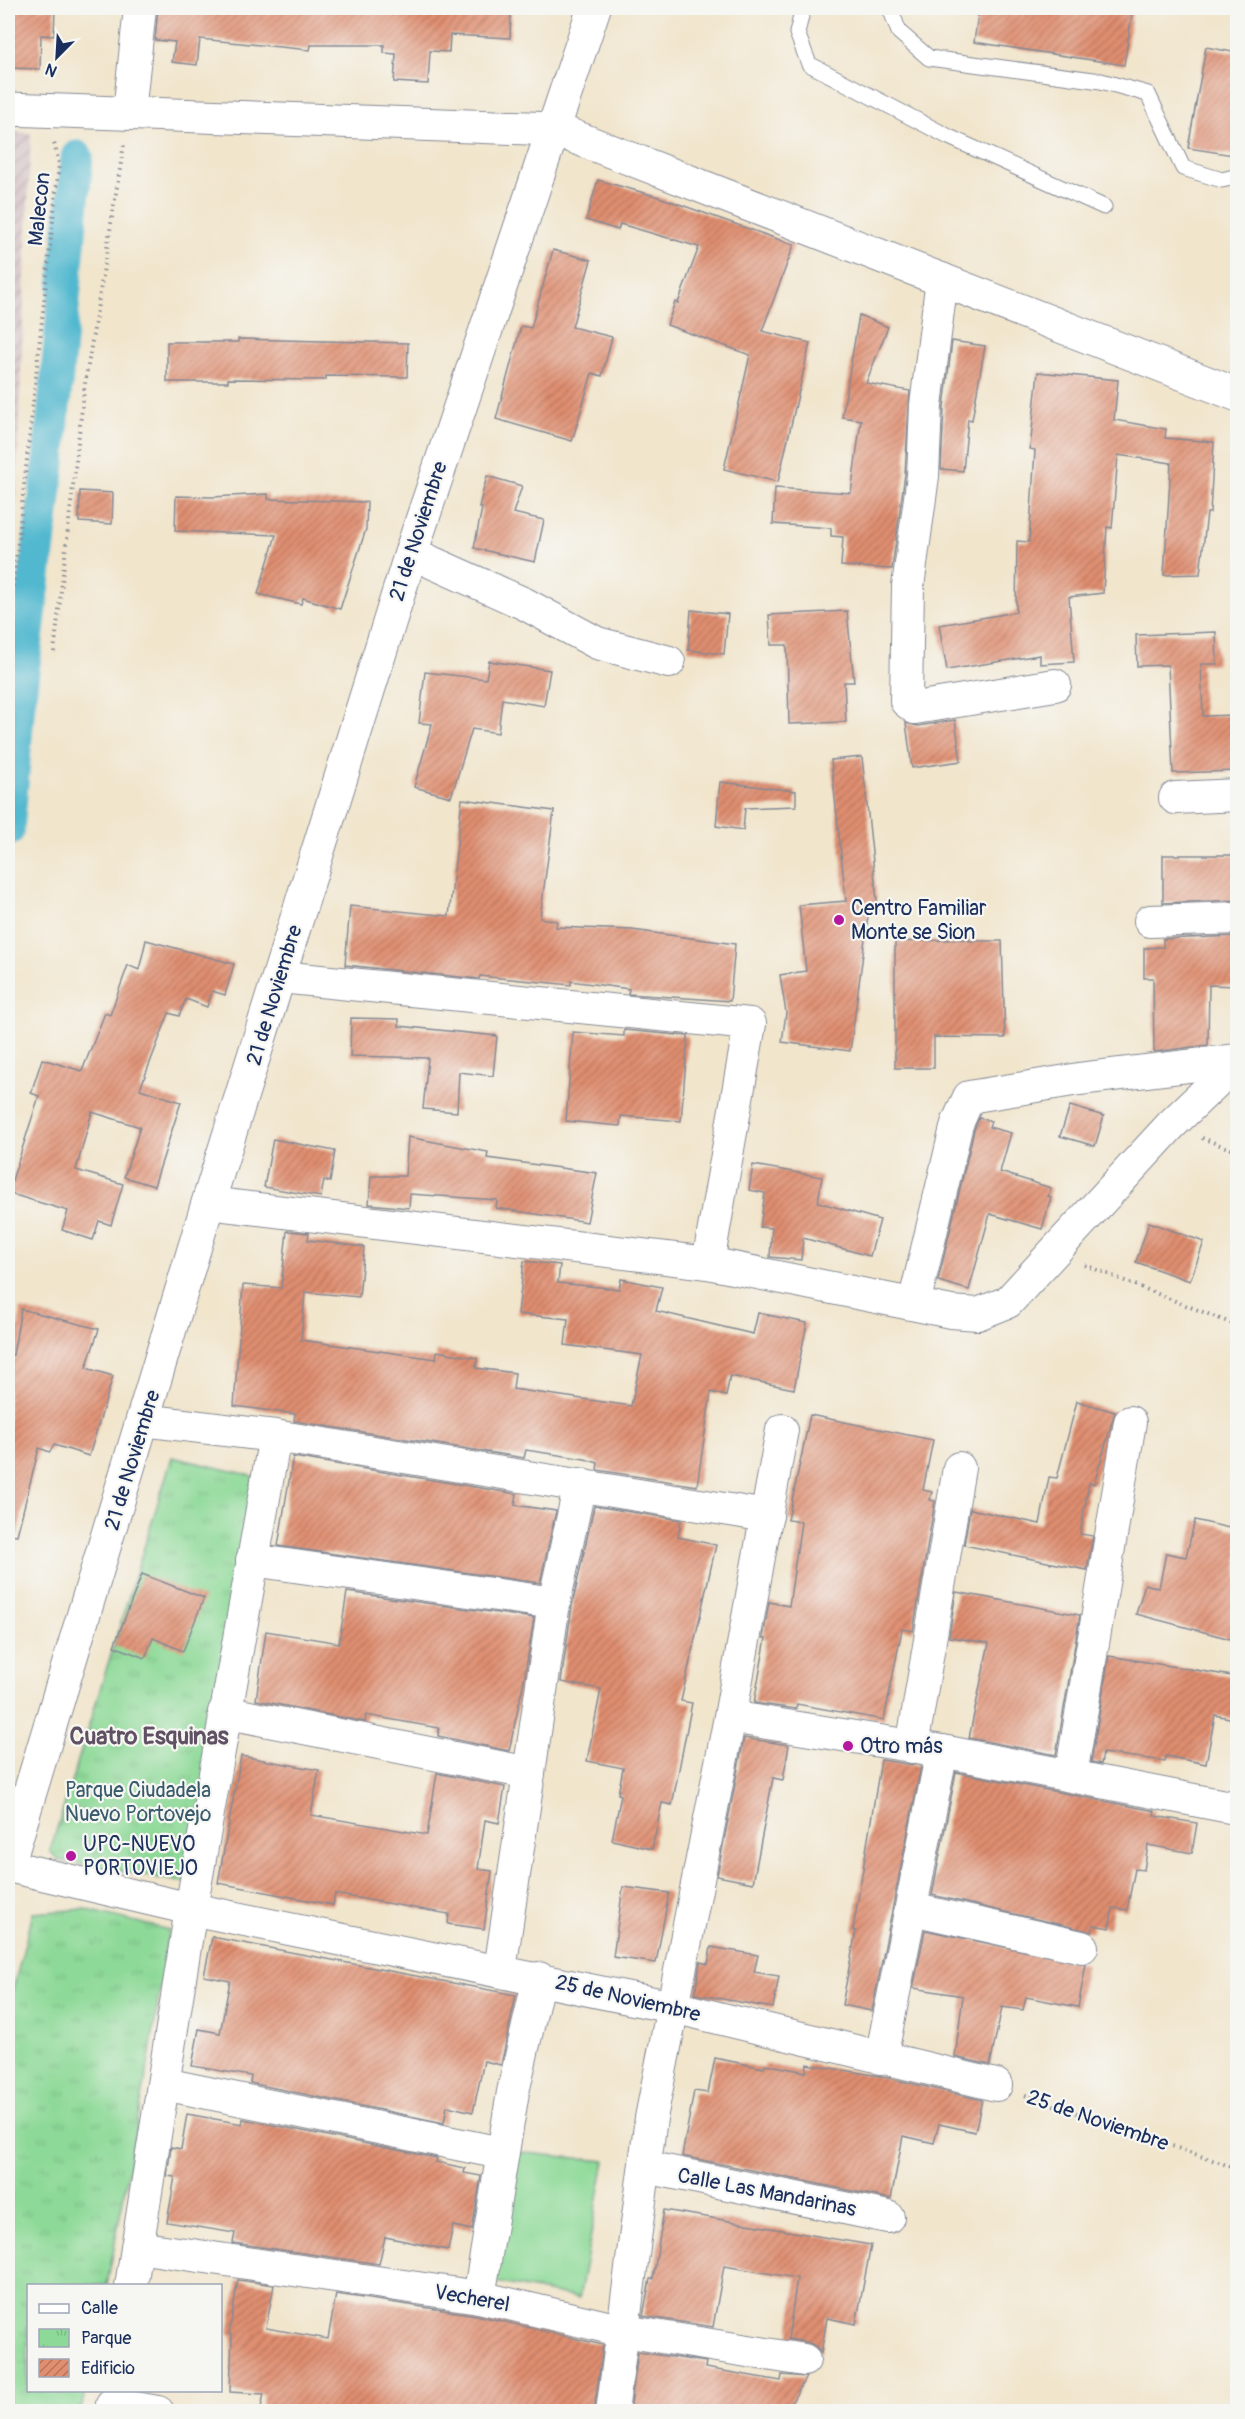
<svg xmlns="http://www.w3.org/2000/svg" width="1245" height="2419" font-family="Pangolin,sans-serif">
  <defs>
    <pattern id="industrial-furrows" width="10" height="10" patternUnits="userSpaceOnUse" patternTransform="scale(1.5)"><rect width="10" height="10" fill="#d2bec2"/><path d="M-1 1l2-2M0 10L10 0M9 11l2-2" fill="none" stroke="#aa9ba1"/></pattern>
    <pattern id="park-tufts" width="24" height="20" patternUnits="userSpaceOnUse" patternTransform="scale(1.5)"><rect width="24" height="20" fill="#8dd997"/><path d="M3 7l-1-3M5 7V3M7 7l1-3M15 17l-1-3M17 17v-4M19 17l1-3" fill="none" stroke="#79bb85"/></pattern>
    <pattern id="building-hatch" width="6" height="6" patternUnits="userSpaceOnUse" patternTransform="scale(1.5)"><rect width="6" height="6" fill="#e08e6f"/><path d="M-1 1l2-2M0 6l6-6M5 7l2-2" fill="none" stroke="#b5745e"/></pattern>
  </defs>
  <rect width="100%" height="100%" fill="#f6f6f2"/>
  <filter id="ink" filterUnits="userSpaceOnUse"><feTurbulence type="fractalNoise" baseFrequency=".0167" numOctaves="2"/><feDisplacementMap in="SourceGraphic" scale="12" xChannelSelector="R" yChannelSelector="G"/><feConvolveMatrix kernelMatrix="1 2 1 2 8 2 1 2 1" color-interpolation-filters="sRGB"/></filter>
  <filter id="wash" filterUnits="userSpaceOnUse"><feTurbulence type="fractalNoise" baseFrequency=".008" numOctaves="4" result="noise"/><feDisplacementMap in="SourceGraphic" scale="24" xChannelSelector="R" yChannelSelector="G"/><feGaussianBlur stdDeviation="1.35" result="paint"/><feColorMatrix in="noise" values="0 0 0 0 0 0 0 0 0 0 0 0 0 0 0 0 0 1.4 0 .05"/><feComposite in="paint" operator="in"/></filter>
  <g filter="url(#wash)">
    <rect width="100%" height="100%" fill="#f1e5cc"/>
    <path fill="url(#industrial-furrows)" d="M8,132l23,1 -15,357 -8,65z"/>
    <path fill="#8dd997" stroke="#54847a" stroke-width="1.5" d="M506,2151l99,10 -26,137 -84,-16z"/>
    <g fill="url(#park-tufts)" stroke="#54847a" stroke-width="1.5">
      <path d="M172,1457l82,19 -55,409 -141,-25 -8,-9z"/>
      <path d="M84,1909l85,21 -20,130 -42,225 -79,1v104l57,1 -4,20h-73v-403l25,-95z"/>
    </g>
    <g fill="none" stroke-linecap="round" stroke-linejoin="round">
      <path stroke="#51b8cf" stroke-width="33" d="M8,830l11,-127 29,-231 29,-315"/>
    </g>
    <g id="blocks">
      <g fill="url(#building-hatch)">
        <path d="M8,8h47l-1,28 -13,-1 -1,34 -32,-1z"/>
        <path d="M158,8h353l-1,30 -60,-3 -1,17 -19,-1 -2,33 -34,-2 2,-28 -12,-1v-8h-73l-1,5 -110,-11 -3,26 -25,-3 3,-20 -20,-2z"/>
        <path d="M979,8h154l-9,57 -150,-23z"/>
        <path d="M1206,47l32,6v75l-5,27 -45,-7z"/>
        <path d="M598,180l61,17 135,48 -32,86 48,12 -32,139 -54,-13 26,-114 -83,-30 8,-23 3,1 21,-56 -79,-23 -2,6 -32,-10z"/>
        <path d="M553,250l38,10 -19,67 40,10 -10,39 -10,-3 -20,68 -76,-22 25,-93 10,2z"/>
        <path d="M859,315l29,12 -22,56 44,8 -5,83 -13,95 -51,-3 2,-29 -12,-1v-8l-58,-4 2,-36 76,5 10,-73 -19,-3z"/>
        <path d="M238,339l170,4 -1,34 -81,-1v4l-98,-1v3h-61v-40h71z"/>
        <path d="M952,341l33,5 -13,74 -4,-1 -5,52 -22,-2 3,-62z"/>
        <path d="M1038,372l80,8 -4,40 52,9 -1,9 49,4 -4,71h-3l-7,61 -36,1 7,-112 -53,-8 -6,73 -5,-1 -4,66 -34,4 5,65 -34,2v-9l-93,15 -8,-45 77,-13 1,-71 12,1 6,-92 -5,-1z"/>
        <path d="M487,476l35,10 -9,27 31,7 -9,42 -61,-14 8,-40 -3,-1z"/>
        <path d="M80,491l33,2 -1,31 -33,-2z"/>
        <path d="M268,494v5l99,3 -1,27 -26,80 -37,-11 -2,6 -43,-10 18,-59 -101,-4 1,-35 36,1z"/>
        <path d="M691,610l37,4 -4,40 -36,-4z"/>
        <path d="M847,611l7,71h-10l2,40 -57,2 -2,-79h-16l-2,-30z"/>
        <path d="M1216,632l1,32h-16l2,52 35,-1v56l-65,2 -5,-108 -31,1 -1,-31z"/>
        <path d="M489,661l61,9 -6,36 -42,-7 -4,34 -26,-4 -21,68 -37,-10 18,-63 -13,-1 6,-51 61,7z"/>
        <path d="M955,720l6,41 -49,7 -6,-45 12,3z"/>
        <path d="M862,757l16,153 -9,-1 -19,142 -68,-9 4,-29 -6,-38 26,-4 -7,-66 47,-4 -15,-141z"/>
        <path d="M720,782l76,9v15l-51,2 -2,22 -27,-4z"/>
        <path d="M462,799l92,12 -14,107 17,3 -1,6 76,3 103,14 -5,57 -102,-7 1,-5 -58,-8v4l-91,-9 -1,3 -134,-14 5,-59 99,10z"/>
        <path d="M1163,855h75v45l-75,3z"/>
        <path d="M1238,936v50l-29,-1 -1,60 -54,7 -1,-74h-9v-30l19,-1v-8z"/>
        <path d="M969,939v2h33l3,97 -71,-1v31h-39v-126z"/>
        <path d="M146,940l88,24 -9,31 -13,-4 -5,16 -21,-8 -7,17 -10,-3 -29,76 41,13 -27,84 -30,-9 16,-50 -48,-15 -16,58 47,14 -12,41 -12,-4 -6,19 -31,-10 6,-19 -60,-18 31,-97 -8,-3 11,-34 40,12 23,-58 5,2 18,-50 11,5z"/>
        <path d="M351,1018l48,1v7l98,10 -4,40 -34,-4 -2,40 -34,-3 5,-51 -78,-2z"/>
        <path d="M624,1030l64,6 -7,85 -60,-5 -1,10 -54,-5 7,-89 51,4z"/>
        <path d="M1070,1106l34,10 -9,30 -35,-10z"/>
        <path d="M979,1118l12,3 -2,6 22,6 -11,39 51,16 -3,8 3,1 -9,32 -52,-15 -21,76 -31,-9 36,-151z"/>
        <path d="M408,1137l80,15 -1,6 110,15 -10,49 -91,-14 1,-8 -87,-6 -1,14 -40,-4 2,-28h34z"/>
        <path d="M273,1139l62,12 -5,31 -6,-2 -3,17 -57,-10z"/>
        <path d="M753,1165l69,12 -4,25 62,18 -10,36 -67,-18 -2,22 -31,-3 2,-29 -12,-1 5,-34 -16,-3z"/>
        <path d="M1149,1222l55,20 -14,39 -54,-19z"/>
        <path d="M287,1231l22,2 -1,7 56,7 -5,50 -54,-5 -4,48 135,19 1,-8 40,7 -1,10 39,5 -2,16 118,17 11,-51 -77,-10 3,-26 -50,-5 6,-53 36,4 -2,18 61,6 2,-10 41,8 -6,24 97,23 5,-21 49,10 -13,66 -64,-13 -4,20 -15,-4 -14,94 -100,-16 1,-7 -13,-4 -59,-9 -2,8 -230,-37 1,-7 -61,-8 9,-121 38,3z"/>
        <path d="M21,1309l78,20 -13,39 27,8 -24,80 -35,-11 -4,7 -11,-4 -22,87 -9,-1v-180l5,1z"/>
        <path d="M1077,1401l38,11 -21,72 -5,-1 -9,51 13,2 -6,34 -123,-25 6,-36 70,15 9,-47 8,1z"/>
        <path d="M810,1415l123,25 -10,50 9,2 -2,8 5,1 -22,130 -11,-2 -18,91 -87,-16 -1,5 -42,-6 12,-65h-3l6,-36 20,4 12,-84 -13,-2z"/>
        <path d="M293,1457l224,37 -2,11 41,6 -16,72 -262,-37z"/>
        <path d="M594,1506l87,14 -3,17 38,8 -35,156 11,2 -20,102 -10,-2 -10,46 -40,-9 9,-45 -3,-1 5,-26 -36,-7 14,-72 -40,-7 11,-76z"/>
        <path d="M1195,1520l43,10v111l-102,-27 9,-30 14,4 7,-35 20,4z"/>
        <path d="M142,1574l62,24 -21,53 -30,-13 -8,20 -31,-12z"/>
        <path d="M347,1592l187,26 -10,62 -15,71 -71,-15 1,-8 -73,-13 -1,7 -109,-22 10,-69 73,12z"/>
        <path d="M956,1592l124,23 -24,140 -87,-17 20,-95 -40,-6z"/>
        <path d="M1109,1656l129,21 -4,42 -19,-4 -9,49 -40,-8 -1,5 -62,-8 -2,11 -10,-2z"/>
        <path d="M744,1738l45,7 -6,35 -10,-2 -20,105 -36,-7z"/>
        <path d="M241,1756l78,14 -8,45 116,20 10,-62 68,14 -6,36 -14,-3 -7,49 14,2 -8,58 -36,-5 1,-10 -114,-20 -2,11 -115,-22z"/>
        <path d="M881,1760l40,6 -49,245 -30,-6 14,-74 -3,-1z"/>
        <path d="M956,1772l199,39 -1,5 43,7 -5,30 -44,-8 -4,25 -9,-1 -8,41 -14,-2 -4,20 -16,-3 -1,7 -160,-37z"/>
        <path d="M623,1887l46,6 -13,70 -43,-6z"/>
        <path d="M925,1930l161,34 -8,43 -52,-10 -3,13 -21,-3 -12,58 -35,-8 8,-61 -50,-8z"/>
        <path d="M212,1937l304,58 -15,70 -17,-4 -11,51 -26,-6 -3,17 -194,-40 1,-7 -59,-10 7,-37 21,4 10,-52 -26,-5z"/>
        <path d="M711,1947l47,8 -4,17 25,4 -6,32 -78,-14 5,-32 8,2z"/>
        <path d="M715,2058l49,10 1,-4 41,8 1,-8 73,12 102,24 -7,32 -36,-8 -5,19 -31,-7 -12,63 -209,-43 12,-65 14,2z"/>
        <path d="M187,2114l55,10 1,-5 194,39 -1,4 29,6 -1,5 17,3 -9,54 -19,-4 -5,24 -63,-13 -6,27 -146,-21 2,-10 -68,-11 8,-45 -8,-1 4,-29 10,2z"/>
        <path d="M664,2210l207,35 -15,79 -29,-6 -6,35 -5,-7 -9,-4 -19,-3 9,-61 -73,-12 -11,61 -70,-11 7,-37h3z"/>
        <path d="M238,2280l36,5 -8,43 62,11 8,-45 140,21 127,30 -9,67h-334l4,-18 -34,-2 2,-57 -3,-1z"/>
        <path d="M638,2352l68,10 -1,6 76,13 1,-6 24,2 -20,35h-156z"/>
      </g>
    </g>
  </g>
  <g filter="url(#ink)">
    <use href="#blocks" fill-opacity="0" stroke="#868a95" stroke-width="1.5"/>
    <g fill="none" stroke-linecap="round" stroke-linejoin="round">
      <g stroke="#868a95" stroke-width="17">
        <g id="service">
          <path d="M803,8l-6,25 12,31 140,73 155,70"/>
          <path d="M890,8l9,24 30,26 172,23 47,13 35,74 39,12 16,-4"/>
        </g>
      </g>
      <g stroke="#868a95" stroke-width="34">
        <g id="minor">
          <path d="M129,113l11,-105"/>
          <path d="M942,279l-16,126 -3,71 -15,110 -2,115 9,7 140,-23"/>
          <path d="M411,553l114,51 72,39 72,19"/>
          <path d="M1175,798l63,-3"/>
          <path d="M1150,921l88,-3"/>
          <path d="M280,977l470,47 -42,239"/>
          <path d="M208,1203l500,60 243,49 27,2 30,-12 163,-177 67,-64"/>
          <path d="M914,1304l43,-180 12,-27 110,-18 159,-19"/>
          <path d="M143,1420l132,16 492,80"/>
          <path d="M252,1560l302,43"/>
          <path d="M224,1712l305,61"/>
          <path d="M730,1717l212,34 293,57 3,-4"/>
          <path d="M912,1747l47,-279"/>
          <path d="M1071,1775l59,-353"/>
          <path d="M8,1866l183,43 482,98 323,78"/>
          <path d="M912,1909l170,38"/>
          <path d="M500,1970l54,-367 26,-119"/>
          <path d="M881,2058l61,-307"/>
          <path d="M164,2084l337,69"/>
          <path d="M646,2167l242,50"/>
          <path d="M137,2247l342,50 145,34 180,29"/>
          <path d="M131,2286l60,-377 84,-473"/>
          <path d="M479,2297l34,-205 26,-114"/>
          <path d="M112,2404l46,8"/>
          <path d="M612,2412l39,-294 79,-401 52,-287"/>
        </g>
      </g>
      <g stroke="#868a95" stroke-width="35">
        <g id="tertiary">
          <path d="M8,109l546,20 684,266"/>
          <path d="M8,1865l200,-662 203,-650 183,-545"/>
        </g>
      </g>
      <g stroke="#868a95" stroke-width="4" stroke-dasharray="1.5 4.5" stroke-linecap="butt">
        <path d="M8,634l51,-470 -5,-21"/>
        <path d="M54,652l30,-262 40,-246"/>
        <path d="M1202,1138l36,14"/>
        <path d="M1085,1265l153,61"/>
        <path d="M1025,2095l213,74"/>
      </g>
      <use href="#service" stroke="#fff" stroke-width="15"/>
      <use href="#minor" stroke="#fff" stroke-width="32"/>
      <use href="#tertiary" stroke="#fff" stroke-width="33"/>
    </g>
  </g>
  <g fill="#b5179e" stroke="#f6f6f2" stroke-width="2">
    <circle cx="839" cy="920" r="6"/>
    <circle cx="848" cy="1746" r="6"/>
    <circle cx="71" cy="1856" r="6"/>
  </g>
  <g text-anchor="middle" stroke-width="4.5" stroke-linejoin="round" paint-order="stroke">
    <g font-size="21" fill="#1b2f5e" stroke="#f6f6f2">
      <text transform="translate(39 209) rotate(-84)" y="7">Malecon</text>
      <text transform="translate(418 531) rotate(-72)" y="7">21 de Noviembre</text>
      <text transform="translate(274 995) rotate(-73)" y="7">21 de Noviembre</text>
      <text transform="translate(132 1460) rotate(-73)" y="7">21 de Noviembre</text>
      <text transform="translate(628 1998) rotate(13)" y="7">25 de Noviembre</text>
      <text transform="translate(1098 2120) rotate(19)" y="7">25 de Noviembre</text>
      <text transform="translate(767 2192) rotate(11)" y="7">Calle Las Mandarinas</text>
      <text transform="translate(472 2298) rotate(10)" y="7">Vecherel</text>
    </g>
    <g font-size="21" fill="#1b2f5e" stroke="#f6f6f2" text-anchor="start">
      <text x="851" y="915">Centro Familiar<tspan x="851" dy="24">Monte se Sion</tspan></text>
      <text x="860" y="1753">Otro más</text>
      <text x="83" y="1851">UPC-NUEVO<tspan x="83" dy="24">PORTOVIEJO</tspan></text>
    </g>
    <g font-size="21" fill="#385a6c" stroke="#f6f6f2">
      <text x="138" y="1797">Parque Ciudadela<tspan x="138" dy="24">Nuevo Portovejo</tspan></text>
    </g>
    <g font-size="24" font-weight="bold" fill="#605064" stroke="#f6f6f2">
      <text x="149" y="1744">Cuatro Esquinas</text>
    </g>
  </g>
  <rect width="1245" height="2419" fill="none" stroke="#f6f6f2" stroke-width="30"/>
  <rect x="27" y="2284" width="195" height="108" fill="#f6f6f2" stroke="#9ea6b7" stroke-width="1.5"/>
  <rect x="39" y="2304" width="30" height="9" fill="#ffffff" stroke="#9ea6b7" stroke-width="1.5"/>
  <text x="81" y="2314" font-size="18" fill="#1b2f5e">Calle</text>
  <rect x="39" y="2329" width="30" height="18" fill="url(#park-tufts)" stroke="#9ea6b7" stroke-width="1.5"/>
  <text x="81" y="2344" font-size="18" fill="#1b2f5e">Parque</text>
  <rect x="39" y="2359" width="30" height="18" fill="url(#building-hatch)" stroke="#9ea6b7" stroke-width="1.5"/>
  <text x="81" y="2374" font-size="18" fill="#1b2f5e">Edificio</text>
  <g transform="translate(57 57) rotate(204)" stroke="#f6f6f2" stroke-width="4.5" paint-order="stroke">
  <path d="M0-4.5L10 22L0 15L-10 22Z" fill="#1b2f5e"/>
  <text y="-9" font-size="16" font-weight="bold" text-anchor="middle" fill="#1b2f5e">N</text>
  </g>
</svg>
